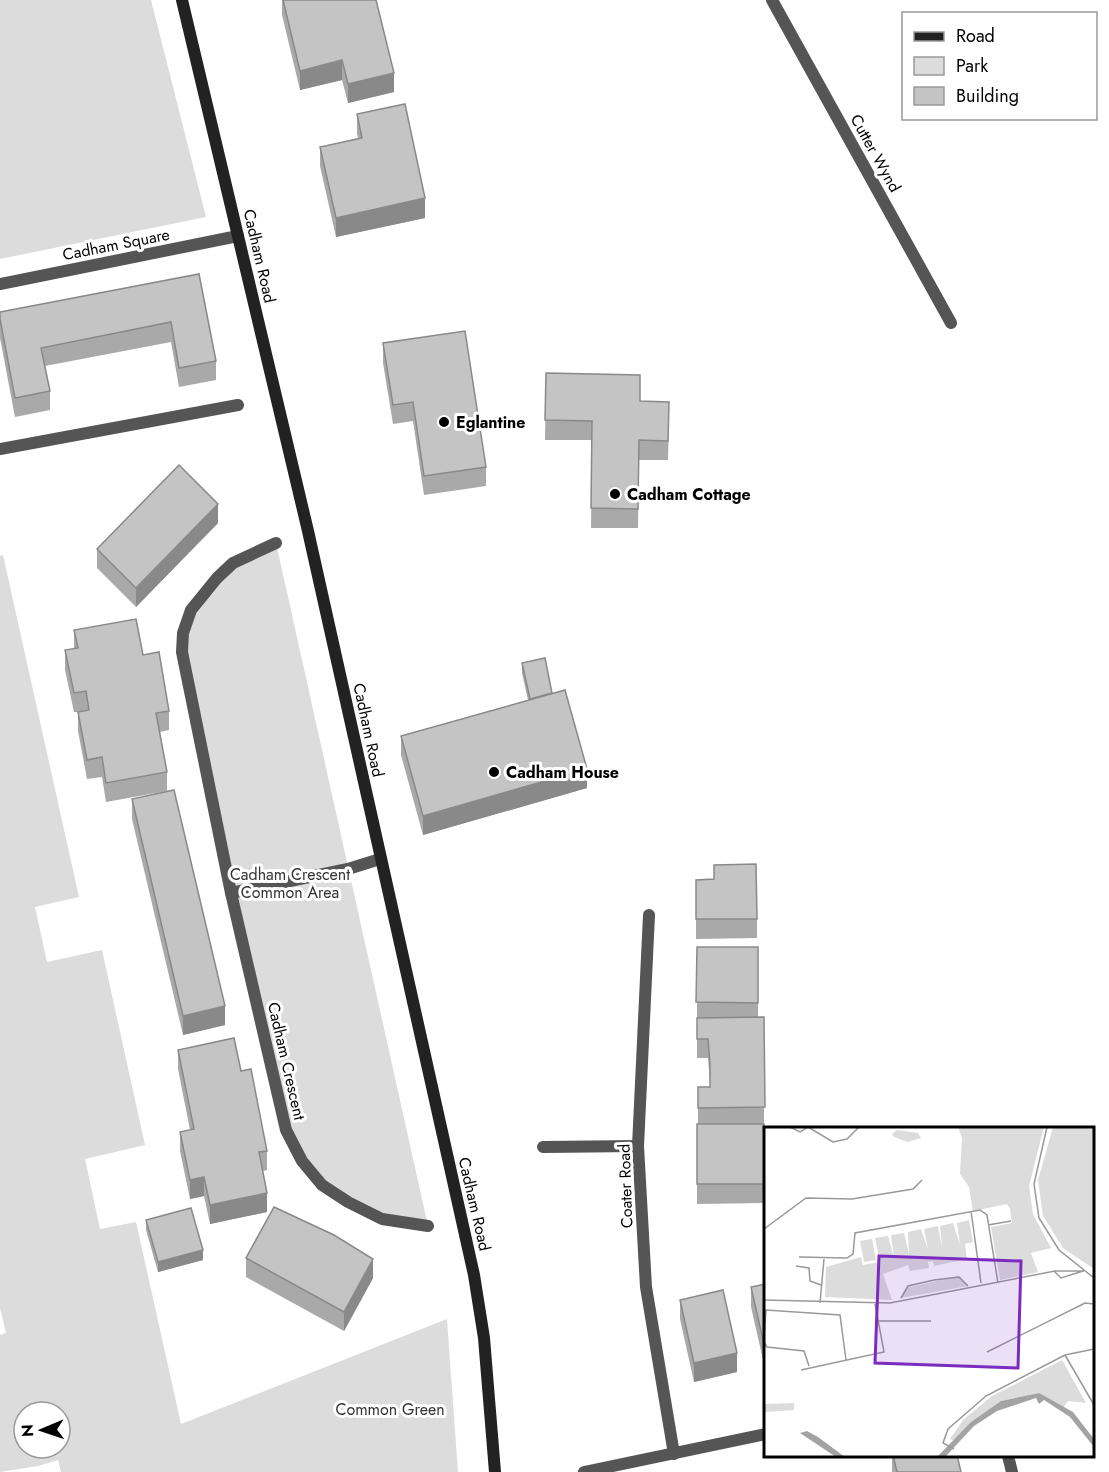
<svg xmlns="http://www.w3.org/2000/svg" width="1109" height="1472" font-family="Jost,sans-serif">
  <rect width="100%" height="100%" fill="#fff"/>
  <g fill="#dcdcdc" fill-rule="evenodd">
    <path d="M0,0h151l55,217 -206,42z"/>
    <path d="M276,543l152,683 -46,-7 -60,-34 -36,-55 -103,-497 34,-55z"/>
    <path d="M3,555l76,342 -44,10 12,55 55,-12 43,195 -60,14 15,70 36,-7 45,202 266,-105 11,153h-397l-3,-12 -20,6 -38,6v-137l6,-2 -6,-25v-752zM24,1412h36v36h-36z"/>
  </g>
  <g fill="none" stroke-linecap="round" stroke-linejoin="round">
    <path stroke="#555" stroke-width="12" d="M543,1147l95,-1"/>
    <g stroke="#555" stroke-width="12">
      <path d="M772,0l179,323"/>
      <path d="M0,284l238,-48"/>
      <path d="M0,449l238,-44"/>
      <path d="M276,543l-43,20 -16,15 -26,32 -8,23 -1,19 49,241 55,237 16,31 20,24 26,17 34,17 46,7"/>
      <path d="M231,893l117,-24 32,-10"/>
      <path d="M649,915l-11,231 8,141 28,167"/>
      <path d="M1008,1456l4,16"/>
      <path d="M584,1472l182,-38"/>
    </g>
    <path stroke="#222" stroke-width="12" d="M182,0l126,531 166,744 10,63 11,134"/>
  </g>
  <g fill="#a9a9a9">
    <path d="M282,0h94l18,92 -46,11 -6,-23 -42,10 -18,-75z"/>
    <path d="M357,114l68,104 -89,19 -16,-71v-19l38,-9 -1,-4z"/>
    <path d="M199,274l17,87v19l-37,7 -8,-45 -126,24 5,25v19l-35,7 -15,-79v-26z"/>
    <path d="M383,343l103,124v19l-62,9 -11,-74 -20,3 -10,-61z"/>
    <path d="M546,373l94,28 29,20 -1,39h-29l-1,68h-47l1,-88h-47z"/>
    <path d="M218,523l-82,84 -39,-39v-19z"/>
    <path d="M74,630l69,25 26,56v19l-9,2 7,40v19l-61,11 -4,-25 -15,2 -9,-48v-19h-4l-9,-42v-20l9,-1z"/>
    <path d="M522,663l30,30 35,95 -164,47 -22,-80v-19l127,-36 -6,-27z"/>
    <path d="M132,799l93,226 -42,10 -51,-216z"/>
    <path d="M714,865l43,54v19l-61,1v-59l18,-1z"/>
    <path d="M697,947h61v70h6v186l-67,1v-80h1v-37h12v-4l-2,-25h-11z"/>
    <path d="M178,1050l89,101v19l-4,1 4,41 -57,12 -6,-28 -14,3 -10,-48v-19l10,-2 -12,-61z"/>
    <path d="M146,1220l57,40 -45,12 -12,-42z"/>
    <path d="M246,1258l127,20 -29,53 -98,-54z"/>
    <path d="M765,1284v80h-1l-13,-57v-20z"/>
    <path d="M680,1300l57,72 -43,10 -14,-63z"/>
    <path d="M892,1455h65l4,17h-69z"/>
  </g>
  <g fill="#898989">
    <path d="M342,60v20l-42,10v-19z"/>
    <path d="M394,73v19l-46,11v-19z"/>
    <path d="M425,198v20l-89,19v-19z"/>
    <path d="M218,504v19l-82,84v-19z"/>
    <path d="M587,769v19l-164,47v-19z"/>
    <path d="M225,1006v19l-42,10v-19z"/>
    <path d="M204,1177v19l-14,3v-19z"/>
    <path d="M267,1193v19l-57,12v-19z"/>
    <path d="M203,1250v10l-45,12v-10z"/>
    <path d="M373,1259v19l-29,53v-19z"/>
    <rect x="764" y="1344" width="1" height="20"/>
    <path d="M737,1353v19l-43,10v-19z"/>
  </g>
  <g fill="#c4c4c4" stroke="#898989" stroke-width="1.5">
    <path d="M283,0h93l18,73 -46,11 -6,-24 -42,11z"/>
    <path d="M405,104l20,94 -89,20 -16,-71 42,-9 -5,-24z"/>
    <path d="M199,274l17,87 -37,7 -8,-46 -130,26 9,43 -35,7 -15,-79v-7z"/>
    <path d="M465,331l21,136 -62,9 -11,-74 -20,3 -10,-62z"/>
    <path d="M546,373l94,2v26l29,1 -1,39 -29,-1 -1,69 -47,-1 1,-87 -47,-1z"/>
    <path d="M179,465l39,39 -82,84 -39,-39z"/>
    <path d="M136,619l7,36 16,-3 10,59 -13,2 11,59 -61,11 -4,-26 -15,3 -9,-48 11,-2 -3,-19 -12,2 -9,-43 13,-2 -4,-18z"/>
    <path d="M545,658l7,35 -22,6 -8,-36z"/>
    <path d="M565,690l22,79 -164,47 -22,-80z"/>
    <path d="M174,790l51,216 -42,10 -51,-217z"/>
    <path d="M756,864l1,55h-61v-39l18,-1v-14z"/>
    <path d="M697,947h61v56l-62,-1z"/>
    <path d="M764,1017l1,90 -67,1v-21h12v-23l-2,-25h-11v-21z"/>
    <path d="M234,1038l7,33 10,-2 16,82 -8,1 8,41 -57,12 -6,-28 -14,3 -10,-48 14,-3 -16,-79z"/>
    <rect x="697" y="1124" width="67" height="60"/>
    <path d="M274,1207l60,28 39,24 -29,53 -98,-54z"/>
    <path d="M191,1208l12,42 -45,12 -12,-42z"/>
    <path d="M765,1284v60h-1l-13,-57z"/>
    <path d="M723,1290l14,63 -43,10 -14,-63z"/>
    <path d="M893,1455h64l4,17h-64z"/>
  </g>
  <g fill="#000" stroke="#fff" stroke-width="2">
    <circle cx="444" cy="422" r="6"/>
    <circle cx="615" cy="494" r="6"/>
    <circle cx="494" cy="772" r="6"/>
  </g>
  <g text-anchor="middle" stroke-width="6" stroke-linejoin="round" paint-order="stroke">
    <g font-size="16" fill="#000" stroke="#fff">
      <text transform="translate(876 153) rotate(61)" y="6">Cutter Wynd</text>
      <text transform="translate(116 244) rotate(-11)" y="6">Cadham Square</text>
      <text transform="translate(260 256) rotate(77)" y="6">Cadham Road</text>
      <text transform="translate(369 730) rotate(78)" y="6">Cadham Road</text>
      <text transform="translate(287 1061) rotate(77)" y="6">Cadham Crescent</text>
      <text transform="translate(625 1186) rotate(-92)" y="6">Coater Road</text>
      <text transform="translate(475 1204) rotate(77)" y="6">Cadham Road</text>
    </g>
    <g font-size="16" font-weight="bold" fill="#000" stroke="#fff" text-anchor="start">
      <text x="456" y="428">Eglantine</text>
      <text x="627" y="500">Cadham Cottage</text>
      <text x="506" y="778">Cadham House</text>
    </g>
    <g font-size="16" fill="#333" stroke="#fff">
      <text x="290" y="880">Cadham Crescent<tspan x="290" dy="18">Common Area</tspan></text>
      <text x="390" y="1415">Common Green</text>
    </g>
  </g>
  <g transform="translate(764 1127)">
    <rect width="330" height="330" fill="#fff"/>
    <path d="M194,0h86l-15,59 4,28 18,34 -20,5 7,19 -38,8 -9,-53 21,-4 -2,-14 -3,-5 -34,7 -4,-24 -9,-13 2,-36zM289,0h41v142l-31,-21 -20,-32 -5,-36zM133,3l21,3 3,5 -13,4 -14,-5 -2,-3zM205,93l4,22 -8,2 2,15 -33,7 -1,-5 -5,1 1,6 -19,3 -2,-6 -25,9 9,26 -67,-3 1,-30 35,-10 2,8 17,-3 -5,-24 13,-2 6,21 -3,-22 13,-2 5,21 -1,-22 13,-3 7,21 -4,-21 14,-3 4,22 -2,-22 13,-3 7,22 -3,-22zM108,112l4,21 -12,2 -4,-21zM194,149l10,10 -67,12 5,-10zM298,233l24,43 -18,-2 -5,7 -24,-15 -38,8 -30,21 -16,19 -5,-2 13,-19 29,-24zM30,276v7l-30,2v-8z" fill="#dcdcdc"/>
    <path d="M275,266l34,19 21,27v8l-24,-30 -26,-17 -5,4 -3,-6 -39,13 -23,15 -29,31h-8l34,-35 30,-21zM43,304l11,6 27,20h-9l-36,-24z" fill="#a3a3a3"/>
    <path fill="none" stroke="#999" stroke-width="1.5" d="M26,0l10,5 8,-5M44,0l25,15 14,-3 12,-12M283,0l-13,57 5,34 20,32 35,28M207,84l10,72M224,98l23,-4M0,102l42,-31 46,1 61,-10 9,-9M35,130l48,1 6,-4 2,-21 125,-23 7,5 11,68M32,139l13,2 1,13 11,4M290,144l7,7 22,-7M137,171l7,-12 26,-6 25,-3 9,9M0,173l126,3 165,-32h29M56,176l4,-44M114,194h53M0,211l2,-28 74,5 6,45M0,215l3,5 37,4 5,15M223,225l98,-49 9,1M301,228l29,50M37,243l83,-18 -9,-48M190,322l-11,-6 5,-14 38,-33 79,-41 29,-6"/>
    <path fill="#7b2cbf" fill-opacity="0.15" stroke="#7b2cbf" stroke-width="3" d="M115,129l142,5 -3,107 -143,-5z"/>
    <rect width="330" height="330" fill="none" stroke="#000" stroke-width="3"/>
  </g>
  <rect x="902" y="12" width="195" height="108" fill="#ffffff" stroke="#999999" stroke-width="1.5"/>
  <rect x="914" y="32" width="30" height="9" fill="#222222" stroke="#999999" stroke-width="1.5"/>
  <text x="956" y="42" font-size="18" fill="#000000">Road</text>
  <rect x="914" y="57" width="30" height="18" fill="#dcdcdc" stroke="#999999" stroke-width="1.5"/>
  <text x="956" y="72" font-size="18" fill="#000000">Park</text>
  <rect x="914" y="87" width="30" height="18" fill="#c4c4c4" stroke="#999999" stroke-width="1.5"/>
  <text x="956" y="102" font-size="18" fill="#000000">Building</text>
  <g transform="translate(42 1430) rotate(268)"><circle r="28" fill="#ffffff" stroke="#999999" stroke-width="1.5"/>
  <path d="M0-4.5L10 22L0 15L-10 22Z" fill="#000000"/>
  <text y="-9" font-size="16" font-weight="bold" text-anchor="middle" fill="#000000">N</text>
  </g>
</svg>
